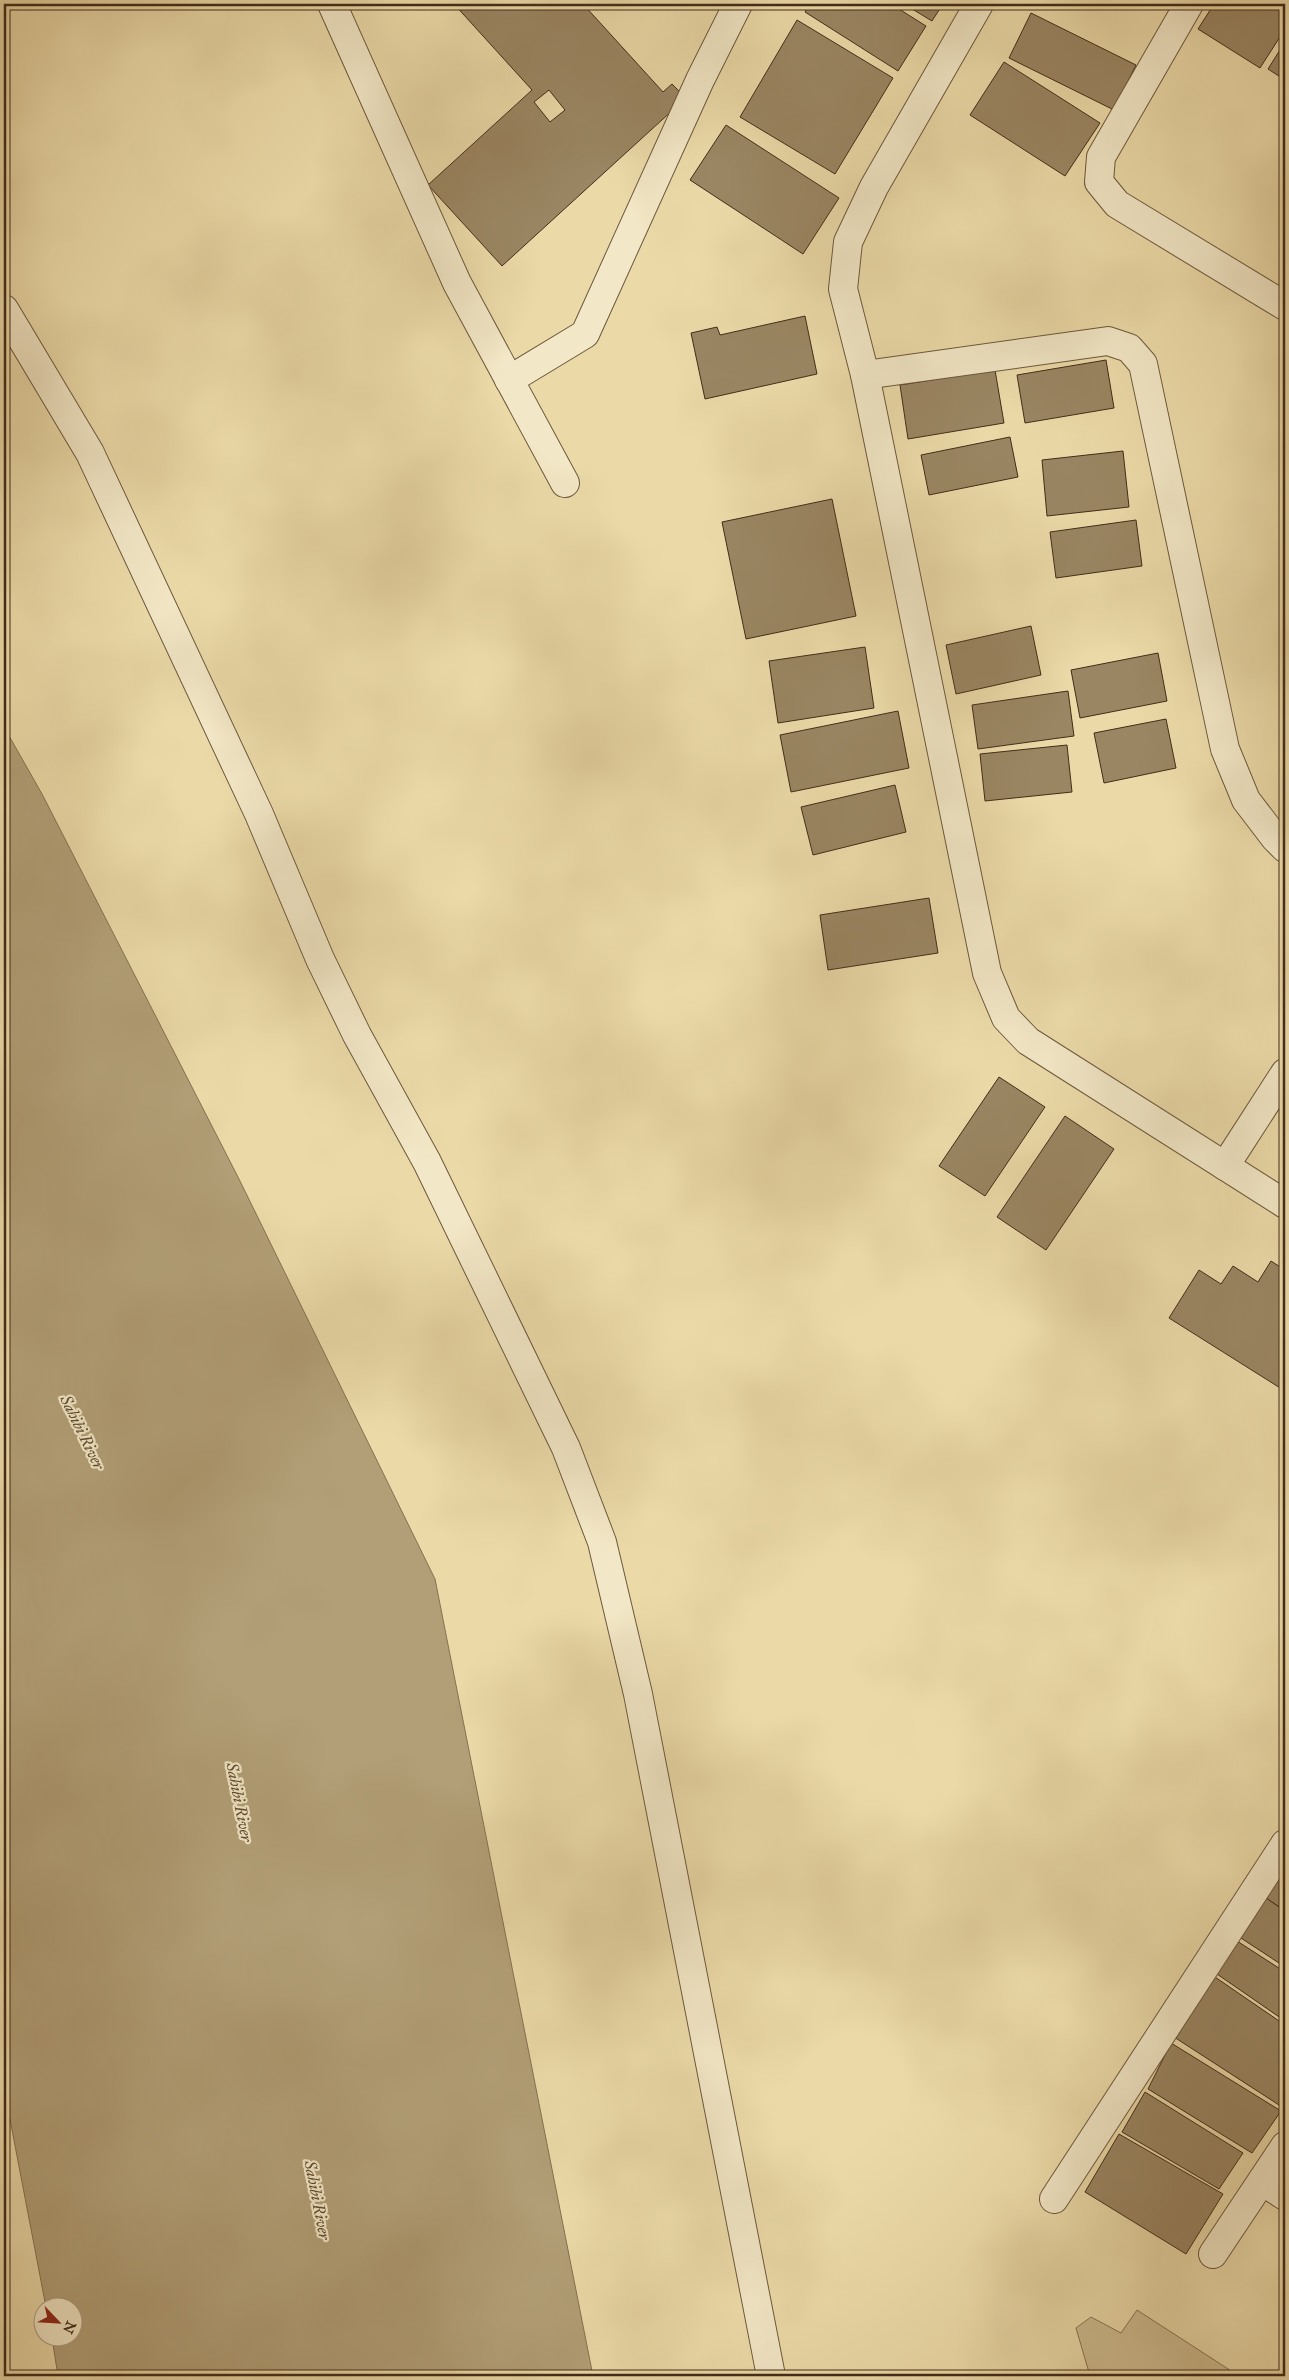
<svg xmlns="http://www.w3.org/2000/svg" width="1289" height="2380" font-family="'IM FELL Great Primer',serif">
  <rect width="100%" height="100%" fill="#ebdaa8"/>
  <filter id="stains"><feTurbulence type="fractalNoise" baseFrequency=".004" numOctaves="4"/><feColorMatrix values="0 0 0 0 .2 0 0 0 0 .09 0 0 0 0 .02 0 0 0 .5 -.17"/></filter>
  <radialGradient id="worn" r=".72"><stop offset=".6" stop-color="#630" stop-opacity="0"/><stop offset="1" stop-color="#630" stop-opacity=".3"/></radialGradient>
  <path fill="#cebc90" stroke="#887454" d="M1137,2310l102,66h-149l-14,-48 15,-11 30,16z"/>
  <path fill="#b29f77" stroke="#867151" d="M4,727l38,67 197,385 196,400 158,797h-535l-6,-38h20v-30l-26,-1 -38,-198 -4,-4z"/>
  <g fill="#9a8663" stroke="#432c19" fill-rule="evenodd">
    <path d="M454,4h129l80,88 9,-8 14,14 -184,168 -74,-81 104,-95zM549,90l16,20 -15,12 -16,-20z"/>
    <path d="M810,4h81l35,22 -28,45 -93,-59z"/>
    <path d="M904,4h39l-11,17z"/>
    <path d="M1214,4h71v25l-25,39 -62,-39z"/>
    <path d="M1031,13l105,52 -22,45 -105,-52z"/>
    <path d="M797,20l96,58 -58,96 -95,-57z"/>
    <path d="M1285,42v38l-17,-11z"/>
    <path d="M1004,62l96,61 -35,53 -95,-61z"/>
    <path d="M726,125l113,73 -36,56 -113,-74z"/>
    <path d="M805,316l12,58 -112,25 -14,-66 26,-6 3,8z"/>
    <path d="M1106,360l8,48 -89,15 -8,-48z"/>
    <path d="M995,370l9,53 -96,16 -8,-54z"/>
    <path d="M1010,437l8,40 -89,18 -8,-40z"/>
    <path d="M1123,451l6,56 -82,9 -5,-56z"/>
    <path d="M832,499l24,117 -110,23 -24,-117z"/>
    <path d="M1136,520l6,46 -86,12 -6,-46z"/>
    <path d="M1031,626l10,49 -85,19 -10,-49z"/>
    <path d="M865,647l9,61 -96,15 -9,-62z"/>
    <path d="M1158,653l9,48 -87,17 -9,-48z"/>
    <path d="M1068,691l6,45 -96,13 -6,-44z"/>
    <path d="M898,711l11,57 -118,24 -11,-57z"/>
    <path d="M1166,719l10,49 -72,15 -10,-50z"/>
    <path d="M1067,745l5,47 -87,9 -5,-47z"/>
    <path d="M895,785l11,47 -93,23 -12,-48z"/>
    <path d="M929,898l9,55 -110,17 -8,-55z"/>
    <path d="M999,1077l46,30 -60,89 -46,-30z"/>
    <path d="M1065,1116l49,33 -68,101 -49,-33z"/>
    <path d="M1271,1261l14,9v121l-116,-73 30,-48 22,14 12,-18 25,16z"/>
    <path d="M1285,1862v49l-19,-13z"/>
    <path d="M1266,1898l19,13v56l-44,-29z"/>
    <path d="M1237,1941l48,31v49l-68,-47z"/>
    <path d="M1212,1975l73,50v71l-6,9 -105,-68z"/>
    <path d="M1171,2043l110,68 -29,42 -104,-64z"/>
    <path d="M1145,2092l98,61 -24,36 -97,-57z"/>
    <path d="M1119,2134l104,60 -37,60 -101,-62z"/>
  </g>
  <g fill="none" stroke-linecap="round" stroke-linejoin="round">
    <g stroke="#6d583d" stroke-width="30">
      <g id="minor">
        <path d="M332,4l125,279 108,200"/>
        <path d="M979,4l-105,183 -26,55 -5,47 22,86 122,598 19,45 22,23 257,163"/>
        <path d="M1189,4l-88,153 -2,25 18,22 168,102"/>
        <path d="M4,309l86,144 169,361 61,145 37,76 70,127 139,286 36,94 36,152 133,682"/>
        <path d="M865,375l243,-34 21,7 14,16 82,385 21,51 29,38 10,10"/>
        <path d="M509,380l76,-46 115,-254 38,-76"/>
        <path d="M1225,1166l60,-93"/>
        <path d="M1262,2181l23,15"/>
        <path d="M1054,2199l231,-355"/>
        <path d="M1213,2254l72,-108"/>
      </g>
    </g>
    <use href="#minor" stroke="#f2e7c6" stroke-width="28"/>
  </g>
  <g text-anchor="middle" stroke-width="4.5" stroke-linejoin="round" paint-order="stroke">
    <g font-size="16" font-style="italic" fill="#5f4930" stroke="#f2e7c6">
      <text transform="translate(83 1432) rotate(64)" y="6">Sahibi River</text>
      <text transform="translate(240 1802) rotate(79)" y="6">Sahibi River</text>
      <text transform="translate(318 2200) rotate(79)" y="6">Sahibi River</text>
    </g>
  </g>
  <rect width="1289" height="2380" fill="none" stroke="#ebdaa8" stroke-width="20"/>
  <rect x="5" y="5" width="1279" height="2370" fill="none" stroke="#432c19" stroke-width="2.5"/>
  <rect x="10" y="10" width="1269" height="2360" fill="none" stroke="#432c19"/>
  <g transform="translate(58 2322) rotate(115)"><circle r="24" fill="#f2e7c6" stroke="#ac9c81"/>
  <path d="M0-4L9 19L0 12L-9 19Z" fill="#8f2418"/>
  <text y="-8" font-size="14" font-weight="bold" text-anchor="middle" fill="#432c19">N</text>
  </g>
  <rect width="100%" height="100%" filter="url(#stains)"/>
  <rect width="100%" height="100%" fill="url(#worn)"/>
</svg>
